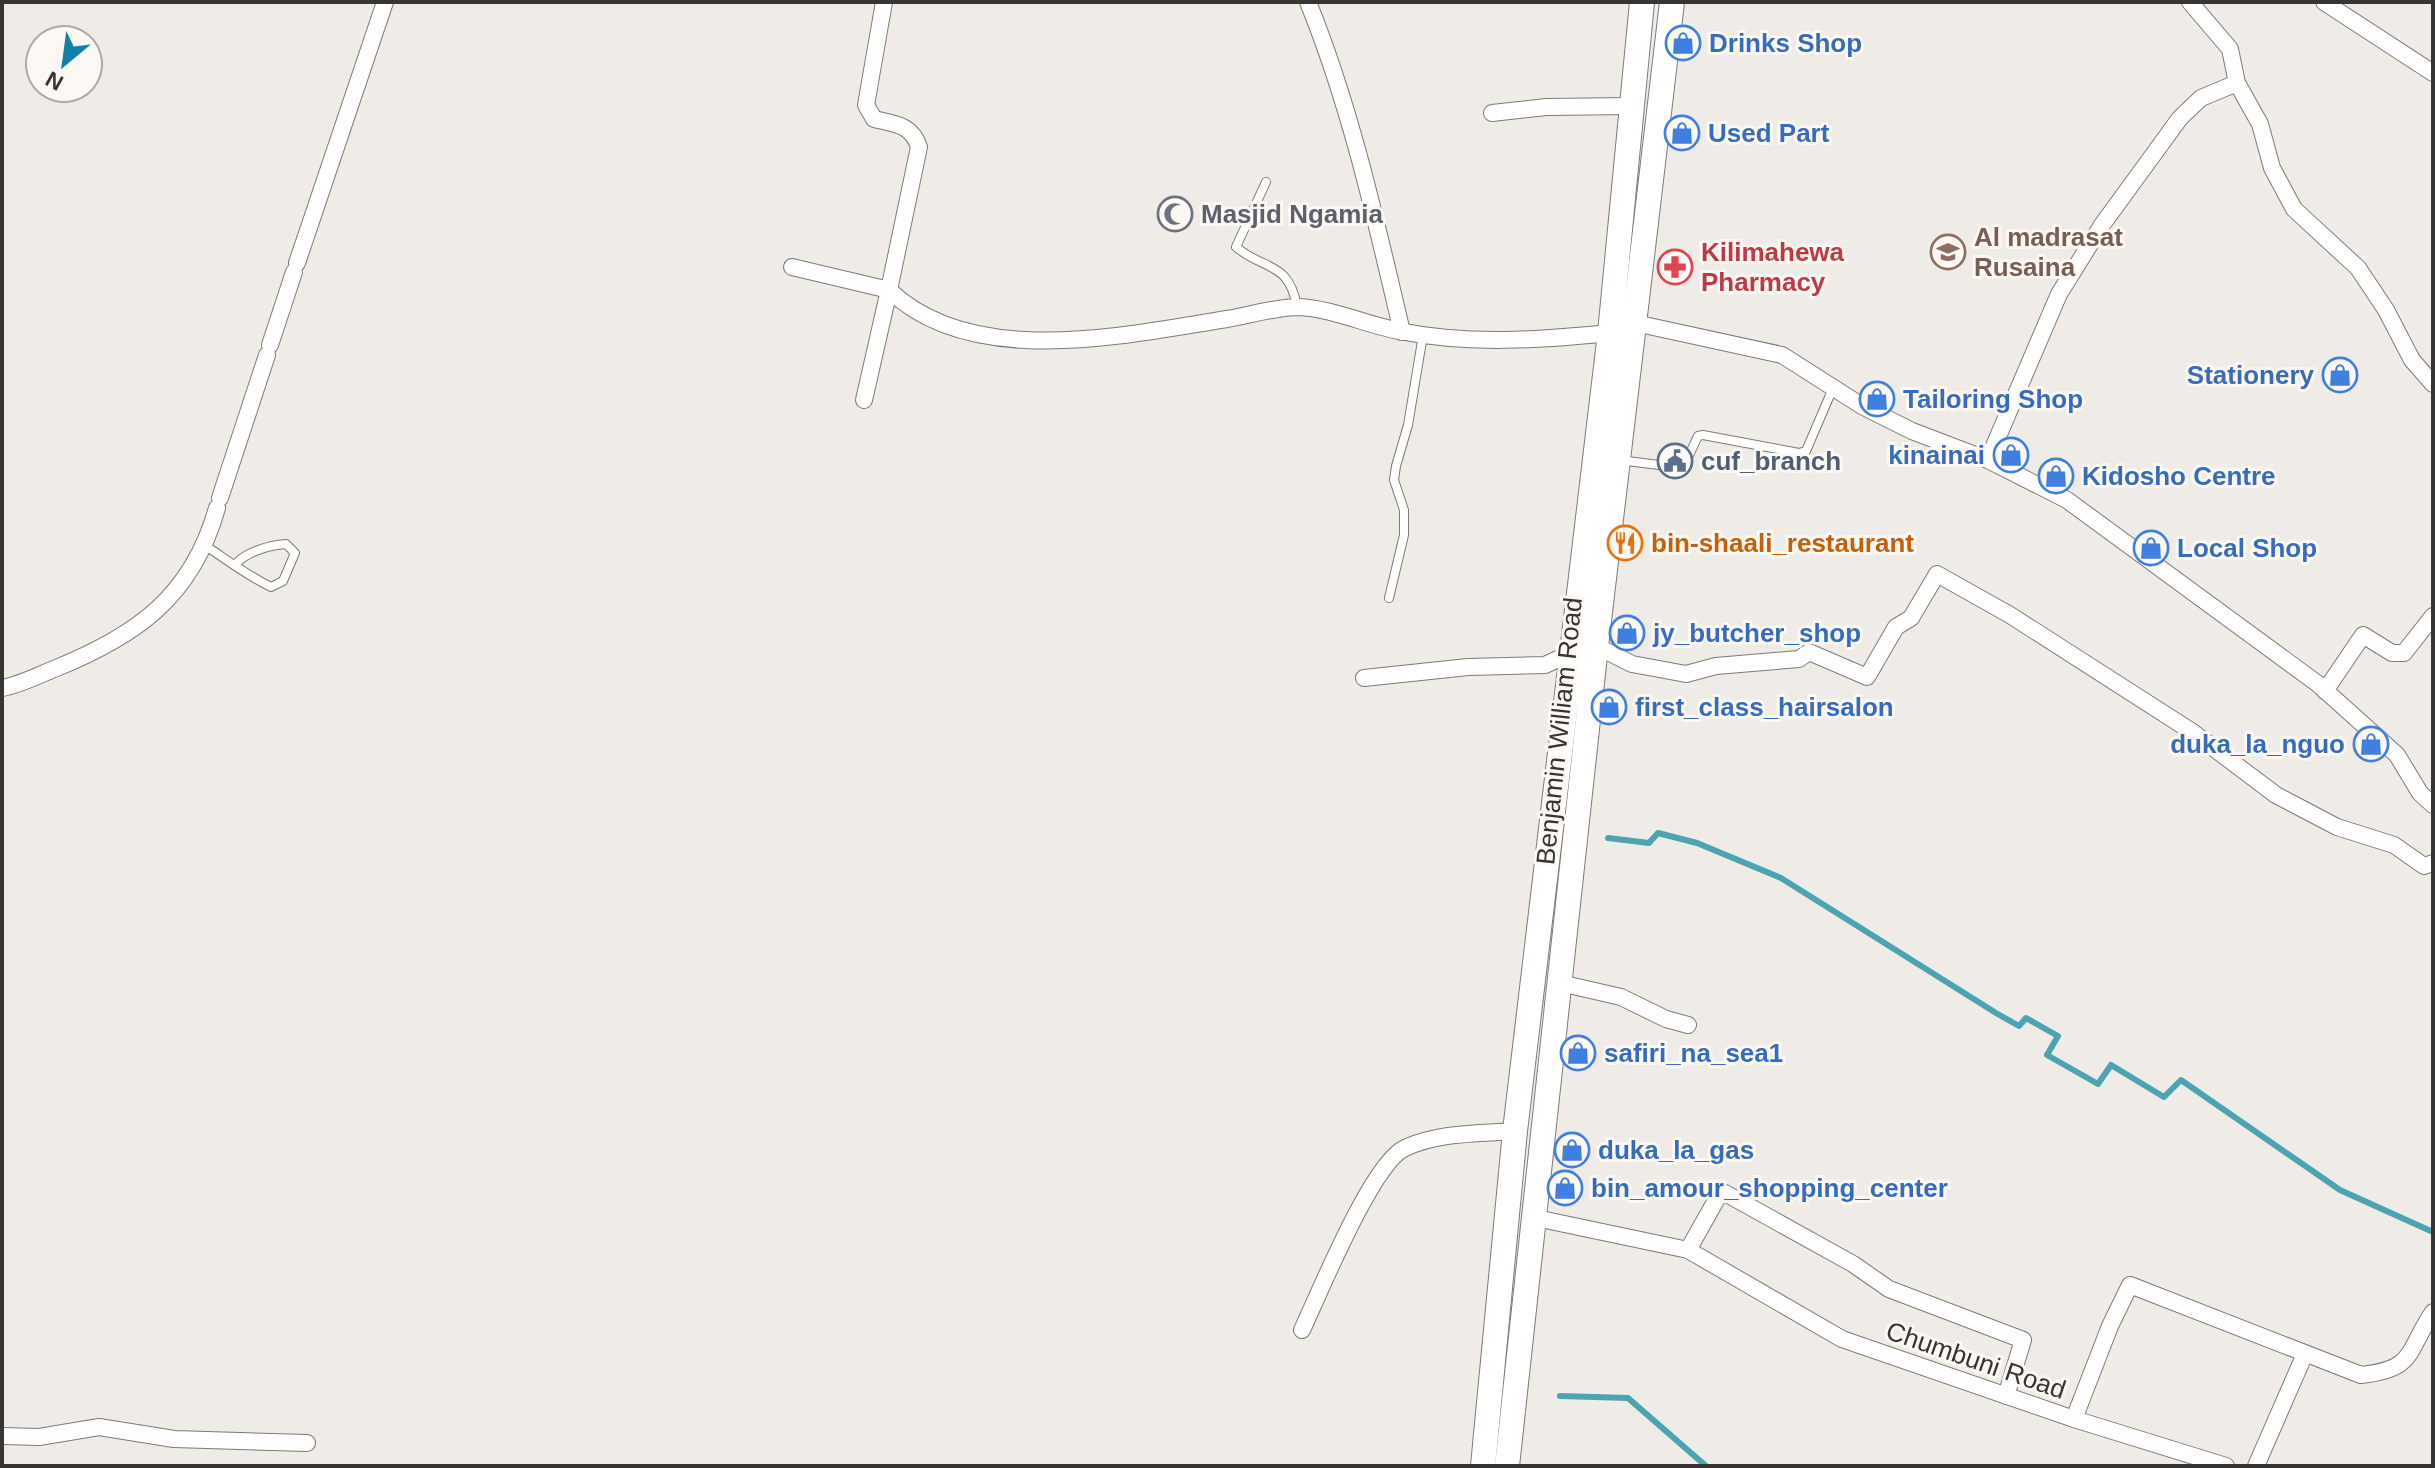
<svg xmlns="http://www.w3.org/2000/svg" width="2435" height="1468" font-family="Helvetica,sans-serif">
  <rect width="100%" height="100%" fill="#efebe6"/>
  <g fill="none" stroke-linecap="round" stroke-linejoin="round">
    <g stroke="#4ca3b2" stroke-width="6">
      <path d="M1608,838l41,5 9,-10 39,10 84,35 215,135 23,13 7,-8 32,18 -11,19 51,29 13,-19 53,32 17,-17 159,110 93,42"/>
      <path d="M1560,1396l68,2 78,68"/>
    </g>
    <g stroke="#7e7a75" stroke-width="10">
      <g id="lane">
        <path d="M1266,182l-30,65c29,24 53,14 61,60"/>
        <path d="M1619,460l64,8 15,-32 5,-1 96,18 7,-2 27,-63"/>
        <path d="M206,546c21,14 42,30 65,41l12,-6 12,-28 -9,-9c-16,1 -41,8 -51,21"/>
        <path d="M1389,598l15,-63v-25l-10,-30 2,-14 12,-41 15,-90"/>
      </g>
    </g>
    <g stroke="#7e7a75" stroke-width="18">
      <g id="street">
        <path d="M884,2l-18,103 8,14c22,5 38,6 45,28l-30,143c83,80 237,45 338,29 23,-4 49,-12 72,-12 30,1 69,18 100,24 70,14 141,9 211,2"/>
        <path d="M1308,2c43,106 68,219 94,330"/>
        <path d="M2190,2l40,47 7,34 23,41 12,44 22,41 64,59 28,42 26,50 21,24"/>
        <path d="M2324,2l109,71"/>
        <path d="M1492,113l54,-6 85,-1"/>
        <path d="M297,263l88,-261"/>
        <path d="M792,267l97,23 -25,110"/>
        <path d="M1635,323l147,32 80,51 50,25 76,29 79,40 251,184 79,71 23,38 13,12"/>
        <path d="M270,345l24,-73"/>
        <path d="M1988,460l71,-166 43,-69 78,-107 21,-20 36,-15"/>
        <path d="M220,498l47,-143"/>
        <path d="M1596,646l36,18 54,10 30,-8 83,-7 10,-7 58,25 29,-50 15,-9 26,-44 73,41 181,116 85,64 61,32 57,18 30,21 9,-3"/>
        <path d="M1364,678l104,-11 77,-2 28,-13"/>
        <path d="M2,688c17,-3 35,-12 52,-19 82,-33 138,-72 163,-161"/>
        <path d="M2325,691l38,-56 29,18h12l29,-37"/>
        <path d="M1560,983l61,14 45,22 22,6"/>
        <path d="M1536,1218l152,32 154,89 232,80 36,-93 20,-41 231,90c55,-6 45,-23 72,-63"/>
        <path d="M1688,1250l31,-55 6,-2 128,71 36,25 134,51 -17,56"/>
        <path d="M1302,1330c18,-38 70,-167 103,-182 34,-16 73,-14 110,-17"/>
        <path d="M2074,1419l152,47"/>
        <path d="M2,1436l37,1 60,-10 75,12 133,4"/>
        <path d="M2256,1466l48,-110"/>
      </g>
    </g>
    <g stroke="#7e7a75" stroke-width="26">
      <g id="secondary">
        <path d="M1483,1466l32,-335 95,-798 32,-331"/>
        <path d="M1507,1466l89,-820 76,-644"/>
      </g>
    </g>
    <use href="#lane" stroke="#fff" stroke-width="8"/>
    <use href="#street" stroke="#fff" stroke-width="16"/>
    <use href="#secondary" stroke="#fff" stroke-width="24"/>
  </g>
  <defs>
    <g id="shop-ring" transform="scale(1.8)"><circle r="9.5" fill="#fdf8f3" stroke="#3f7fe0" stroke-width="1.5"/><path d="M-5-2.5h2.3a2.7 3.5 0 0 1 5.4 0H5L5.5 6h-11ZM-1.5-2.5h3a1.5 2.3 0 0 0-3 0Z" fill="#3f7fe0"/></g>
    <g id="mosque-ring" transform="scale(1.8)"><circle r="9.5" fill="#fdf8f3" stroke="#6b7280" stroke-width="1.5"/><path d="M3.5-4.9A6 6 0 1 0 3.5 4.9A5 5 0 1 1 3.5-4.9Z" fill="#6b7280"/></g>
    <g id="university-ring" transform="scale(1.8)"><circle r="9.5" fill="#fdf8f3" stroke="#8d6e63" stroke-width="1.5"/><path d="M0-5L7-2L0 1L-7-2ZM-4 1L0 2.5L4 1V4Q0 6-4 4Z" fill="#8d6e63"/></g>
    <g id="pharmacy-ring" transform="scale(1.8)"><circle r="9.5" fill="#fdf8f3" stroke="#e0444e" stroke-width="1.5"/><path d="M-2-6h4v4h4v4h-4v4h-4v-4h-4v-4h4Z" fill="#e0444e"/></g>
    <g id="civic-ring" transform="scale(1.8)"><circle r="9.5" fill="#fdf8f3" stroke="#5c6f8a" stroke-width="1.5"/><path d="M-.6-6.5H3V-4.5H.6V-3L4-1V1h2V6H-6V1h2V-1L-.6-3ZM-1.2 2.5V6h2.4V2.5Z" fill="#5c6f8a"/></g>
    <g id="restaurant-ring" transform="scale(1.8)"><circle r="9.5" fill="#fdf8f3" stroke="#e8710a" stroke-width="1.5"/><path d="M-5-6h1v4h1v-4h1v4h1v-4h1v5L-1.5 .5V6h-2V.5L-5-1ZM5-6V6H3V1.5H1.5Q1.5-4 5-6Z" fill="#e8710a"/></g>
  </defs>
  <g fill-rule="evenodd">
    <use href="#shop-ring" x="1683" y="43"/>
    <use href="#shop-ring" x="1682" y="133"/>
    <use href="#mosque-ring" x="1175" y="214"/>
    <use href="#university-ring" x="1948" y="252"/>
    <use href="#pharmacy-ring" x="1675" y="267"/>
    <use href="#shop-ring" x="2340" y="375"/>
    <use href="#shop-ring" x="1877" y="399"/>
    <use href="#shop-ring" x="2011" y="455"/>
    <use href="#civic-ring" x="1675" y="461"/>
    <use href="#shop-ring" x="2056" y="476"/>
    <use href="#restaurant-ring" x="1625" y="543"/>
    <use href="#shop-ring" x="2151" y="548"/>
    <use href="#shop-ring" x="1627" y="633"/>
    <use href="#shop-ring" x="1609" y="707"/>
    <use href="#shop-ring" x="2371" y="744"/>
    <use href="#shop-ring" x="1578" y="1053"/>
    <use href="#shop-ring" x="1572" y="1150"/>
    <use href="#shop-ring" x="1565" y="1188"/>
  </g>
  <g text-anchor="middle" stroke-width="6" stroke-linejoin="round" paint-order="stroke">
    <g font-size="26" font-weight="bold" fill="#366cbe" stroke="#fdf8f3" text-anchor="start">
      <text x="1709" y="52">Drinks Shop</text>
      <text x="1708" y="142">Used Part</text>
      <text x="2314" y="384" text-anchor="end">Stationery</text>
      <text x="1903" y="408">Tailoring Shop</text>
      <text x="1985" y="464" text-anchor="end">kinainai</text>
      <text x="2082" y="485">Kidosho Centre</text>
      <text x="2177" y="557">Local Shop</text>
      <text x="1653" y="642">jy_butcher_shop</text>
      <text x="1635" y="716">first_class_hairsalon</text>
      <text x="2345" y="753" text-anchor="end">duka_la_nguo</text>
      <text x="1604" y="1062">safiri_na_sea1</text>
      <text x="1598" y="1159">duka_la_gas</text>
      <text x="1591" y="1197">bin_amour_shopping_center</text>
    </g>
    <g font-size="26" font-weight="bold" fill="#5b616d" stroke="#fdf8f3" text-anchor="start">
      <text x="1201" y="223">Masjid Ngamia</text>
    </g>
    <g font-size="26" font-weight="bold" fill="#785e54" stroke="#fdf8f3" text-anchor="start">
      <text x="1974" y="246">Al madrasat<tspan x="1974" dy="30">Rusaina</tspan></text>
    </g>
    <g font-size="26" font-weight="bold" fill="#be3a42" stroke="#fdf8f3" text-anchor="start">
      <text x="1701" y="261">Kilimahewa<tspan x="1701" dy="30">Pharmacy</tspan></text>
    </g>
    <g font-size="26" font-weight="bold" fill="#4e5e75" stroke="#fdf8f3" text-anchor="start">
      <text x="1701" y="470">cuf_branch</text>
    </g>
    <g font-size="26" font-weight="bold" fill="#c56008" stroke="#fdf8f3" text-anchor="start">
      <text x="1651" y="552">bin-shaali_restaurant</text>
    </g>
    <g font-size="26" fill="#363533" stroke="#fdf8f3">
      <text transform="translate(1559 731) rotate(-84)" y="9">Benjamin William Road</text>
      <text transform="translate(1976 1360) rotate(19)" y="9">Chumbuni Road</text>
    </g>
  </g>
  <rect width="2435" height="1468" fill="none" stroke="#363533" stroke-width="8"/>
  <g transform="translate(64 64) rotate(209)"><circle r="38" fill="#fdf8f3" stroke="#adaaa6" stroke-width="2"/>
  <path d="M0-6L14 30L0 20L-14 30Z" fill="#1082a9"/>
  <text y="-12" font-size="22" font-weight="bold" text-anchor="middle" fill="#363533">N</text>
  </g>
</svg>
